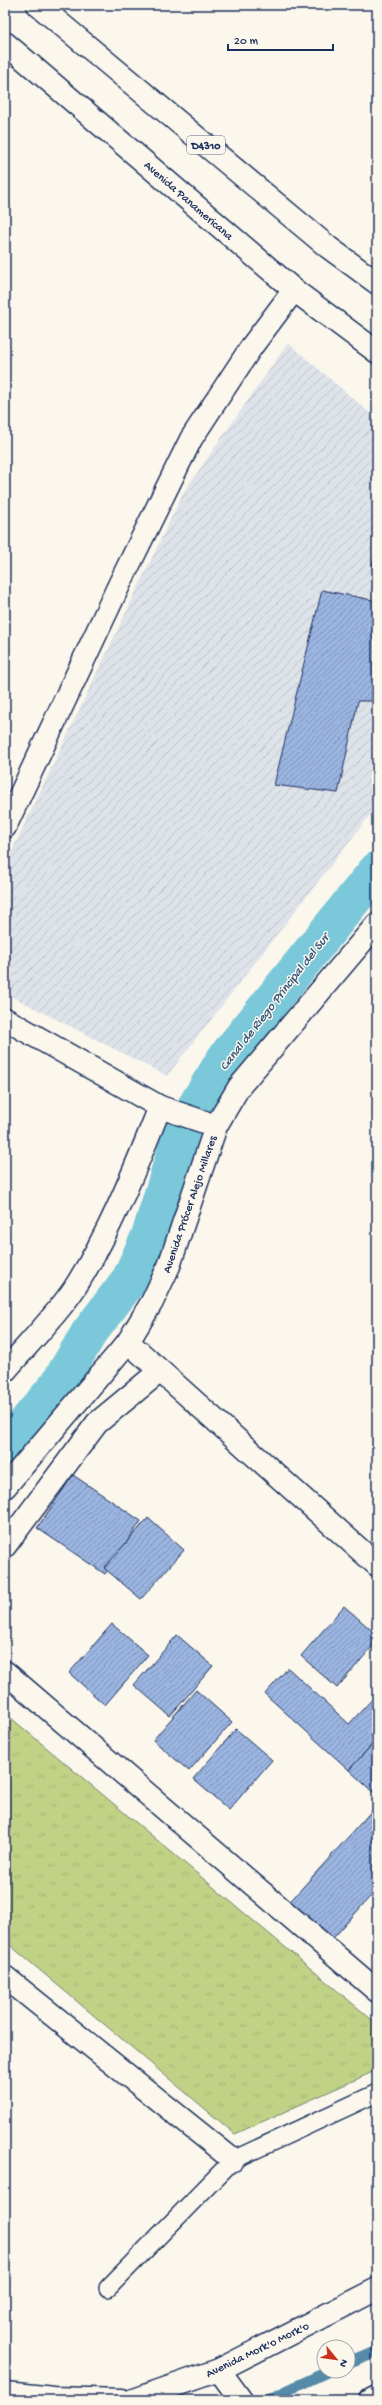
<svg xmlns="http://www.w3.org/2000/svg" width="382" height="2405" font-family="'Gochi Hand',sans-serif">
  <defs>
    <pattern id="industrial-furrows" width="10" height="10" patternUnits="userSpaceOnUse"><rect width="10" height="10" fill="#dee3e9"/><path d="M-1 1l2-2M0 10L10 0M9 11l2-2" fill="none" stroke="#bec3ca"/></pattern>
    <pattern id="grass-tufts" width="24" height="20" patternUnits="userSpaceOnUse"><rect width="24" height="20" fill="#c1d286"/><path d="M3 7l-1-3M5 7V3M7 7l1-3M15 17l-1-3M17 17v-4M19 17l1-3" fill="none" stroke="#a5b576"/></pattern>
    <pattern id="building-hatch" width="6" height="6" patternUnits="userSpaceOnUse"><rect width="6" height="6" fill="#9bb5e1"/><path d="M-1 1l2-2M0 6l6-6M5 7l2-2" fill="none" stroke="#7e94ba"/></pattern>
  </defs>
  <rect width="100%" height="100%" fill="#fbf7ec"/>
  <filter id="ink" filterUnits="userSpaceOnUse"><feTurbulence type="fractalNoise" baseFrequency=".025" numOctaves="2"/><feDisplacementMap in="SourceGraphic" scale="8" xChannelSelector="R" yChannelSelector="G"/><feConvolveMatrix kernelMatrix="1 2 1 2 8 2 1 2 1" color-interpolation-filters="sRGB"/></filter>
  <g filter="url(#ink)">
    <path fill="url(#industrial-furrows)" d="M288,343l89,76v387l-210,270 -162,-83v-128l178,-372z"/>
    <path fill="url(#grass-tufts)" stroke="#6e8072" d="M5,1713l372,311v46l-142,64 -230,-193z"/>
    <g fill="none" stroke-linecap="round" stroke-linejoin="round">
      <g stroke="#548ba8" stroke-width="11">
        <path d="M348,2363l29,-12"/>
        <path d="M267,2400l62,-29"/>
      </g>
      <path stroke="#7ac8d9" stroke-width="37" d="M5,1448l53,-63 31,-52 41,-54 20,-44 33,-108 43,-70 151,-187"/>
    </g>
    <g fill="url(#building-hatch)" stroke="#1b2f5e">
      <path d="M377,549v17l-5,-1z"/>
      <path d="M322,590l55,11v100h-19l-20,92 -64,-8z"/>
      <path d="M73,1475l68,46 -36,53 -68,-46z"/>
      <path d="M148,1518l36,32 -43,49 -37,-31z"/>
      <path d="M344,1606l33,29v6l-40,47 -36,-32z"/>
      <path d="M112,1624l36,31 -43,50 -36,-32z"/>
      <path d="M177,1635l36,31 -43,50 -36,-31z"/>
      <path d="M288,1668l61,56 28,-30v45l-28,31 -84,-76z"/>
      <path d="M196,1690l36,32 -43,49 -36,-31z"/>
      <path d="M236,1729l36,31 -43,50 -36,-31z"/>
      <path d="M377,1739v57l-28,-26z"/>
      <path d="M377,1805v84l-50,56 -42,-38z"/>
    </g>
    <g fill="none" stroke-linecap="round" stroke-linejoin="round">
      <g stroke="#1b2f5e" stroke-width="20">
        <path id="lane" d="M108,2288l125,-128 144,-67"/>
      </g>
      <g stroke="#1b2f5e" stroke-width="25">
        <g id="street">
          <path d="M5,827l115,-244 71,-144 61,-93 42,-56"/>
          <path d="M5,1019l155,88 56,19"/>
          <path d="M128,1342l249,223"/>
          <path d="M5,1371c22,-26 50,-54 69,-82 37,-58 60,-118 86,-182"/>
          <path d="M5,1487l123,-145 24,-40 17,-36 47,-140 23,-39 138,-163"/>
          <path d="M5,1546l92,-123 63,-52"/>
          <path d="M5,1672l372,319"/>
          <path d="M5,1977l228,183"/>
          <path d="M219,2370l22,30"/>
          <path d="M5,2393l49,5 67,2"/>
          <path d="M133,2400l86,-30 158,-81"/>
          <path d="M371,2400l6,-3"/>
        </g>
      </g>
      <g stroke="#1b2f5e" stroke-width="25">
        <g id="primary">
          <path d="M38,5l290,242 49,36"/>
          <path d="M5,43l289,247 83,62"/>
        </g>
      </g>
      <use href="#lane" stroke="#fbf7ec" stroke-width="17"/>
      <use href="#street" stroke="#fbf7ec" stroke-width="22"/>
      <use href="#primary" stroke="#fbf7ec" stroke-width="22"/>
    </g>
  </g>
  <g text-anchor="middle" stroke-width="3" stroke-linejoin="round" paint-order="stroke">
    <rect fill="#fbf7ec" stroke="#5e6b89" stroke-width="1" x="187" y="136" width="38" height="18" rx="3"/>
    <g font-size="11" font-weight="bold" fill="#1b2f5e">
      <text x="206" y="149">D4310</text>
    </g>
    <g font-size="12" fill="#1b2f5e" stroke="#fbf7ec">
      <text transform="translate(189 200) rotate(41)" y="4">Avenida Panamericana</text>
      <text transform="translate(189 1204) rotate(-71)" y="4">Avenida Prócer Alejo Millares</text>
      <text transform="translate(257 2349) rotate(-26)" y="4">Avenida Mork'o Mork'o</text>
    </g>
    <g font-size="13" font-style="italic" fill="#33557d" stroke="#fbf7ec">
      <text transform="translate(273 1001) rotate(-52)" y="5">Canal de Riego Principal del Sur</text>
    </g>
  </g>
  <rect width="382" height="2405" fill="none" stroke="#fbf7ec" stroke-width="20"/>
  <rect x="10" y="10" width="362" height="2385" fill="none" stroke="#1b2f5e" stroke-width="1.5" filter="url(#ink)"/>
  <g transform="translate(336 2359) rotate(119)"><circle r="19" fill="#fbf7ec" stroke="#a1a7b3"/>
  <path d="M0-3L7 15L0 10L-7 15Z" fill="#c8321e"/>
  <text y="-6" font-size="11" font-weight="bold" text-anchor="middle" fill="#1b2f5e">N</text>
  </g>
  <path d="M228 44v6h105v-6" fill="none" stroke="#1b2f5e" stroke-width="2"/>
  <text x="234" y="44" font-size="12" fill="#1b2f5e" stroke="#fbf7ec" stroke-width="3" paint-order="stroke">20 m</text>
</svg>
